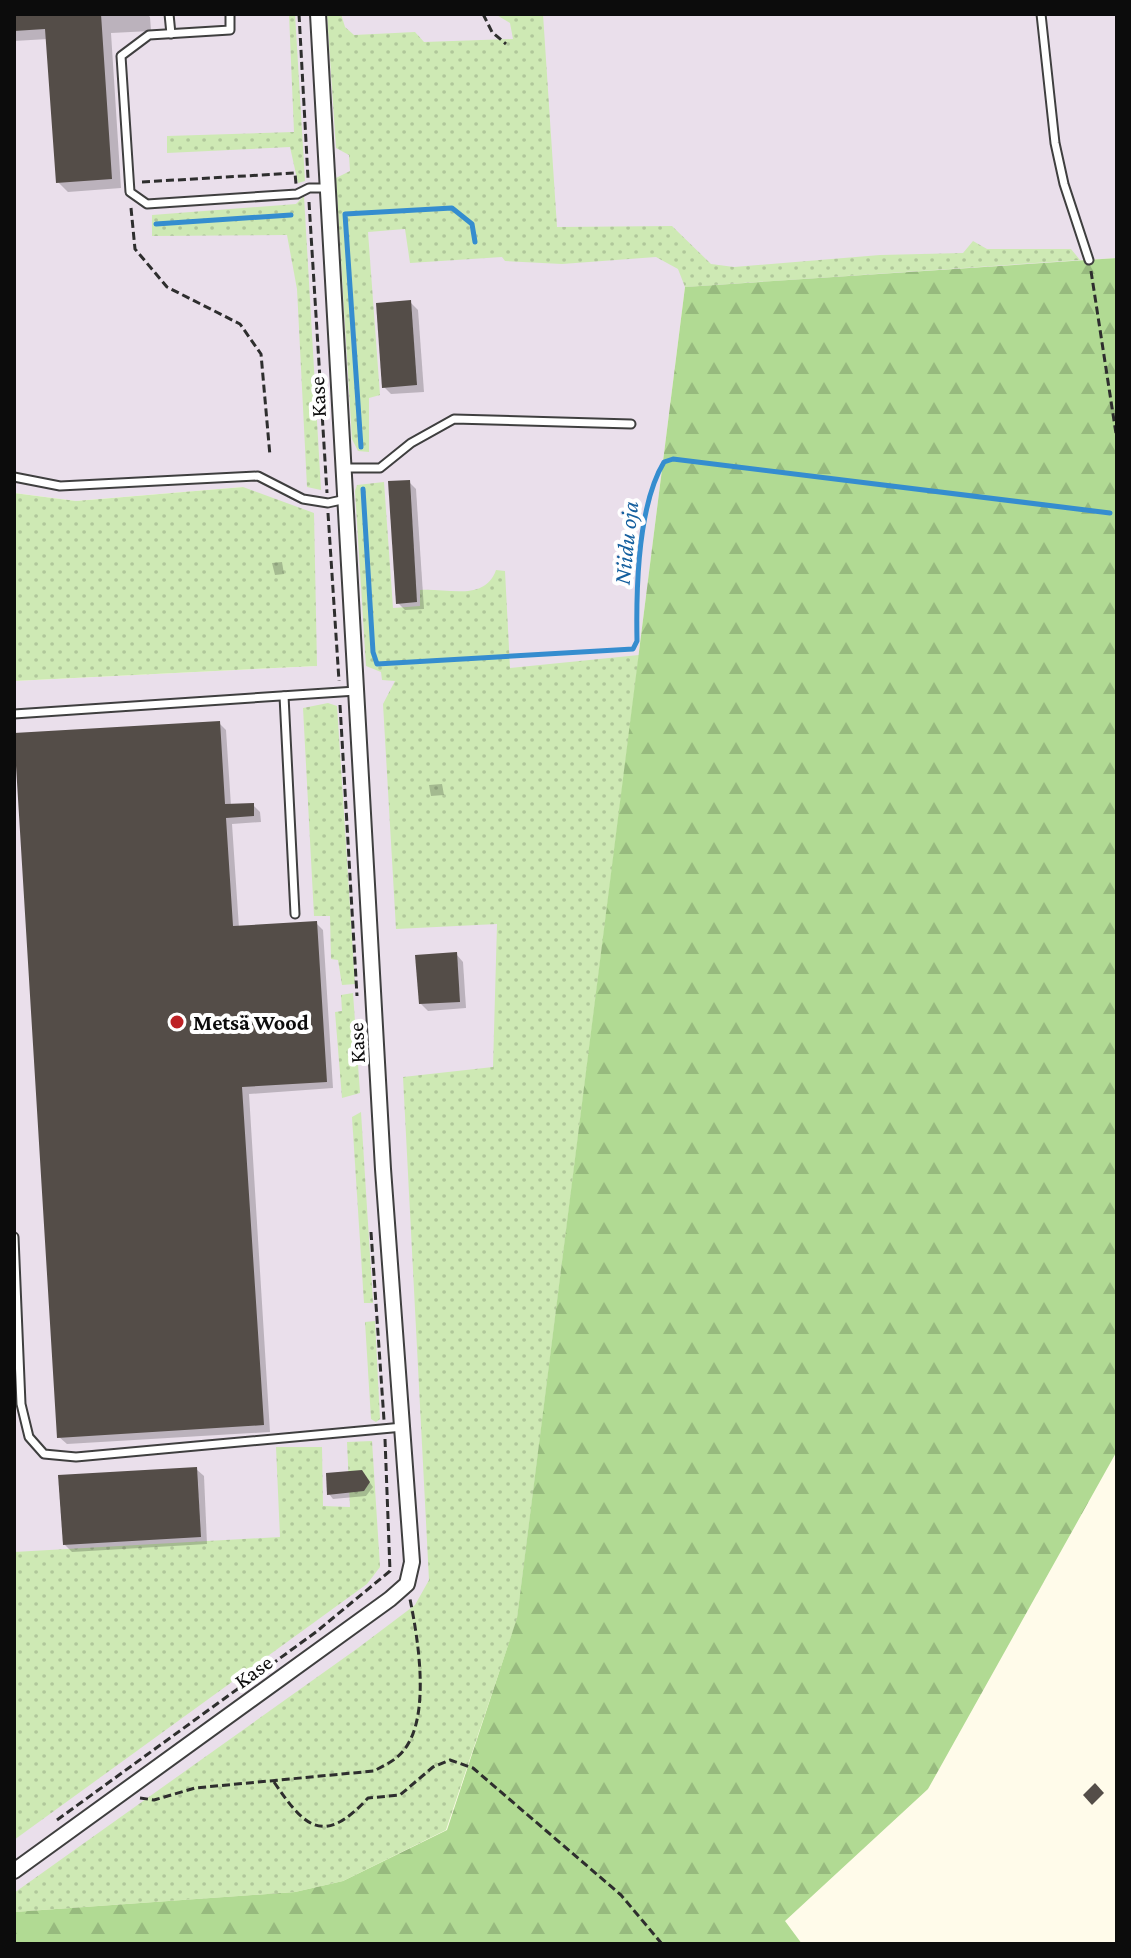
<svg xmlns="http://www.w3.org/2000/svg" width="1131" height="1958" font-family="'Crimson Pro',serif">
  <defs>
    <pattern id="grass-dots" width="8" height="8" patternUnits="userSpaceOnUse" patternTransform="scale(2)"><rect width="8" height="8" fill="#cee9b4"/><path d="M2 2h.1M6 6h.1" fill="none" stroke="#b0c79a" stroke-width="1.8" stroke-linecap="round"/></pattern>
    <pattern id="forest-firs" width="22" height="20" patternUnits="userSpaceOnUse" patternTransform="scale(2)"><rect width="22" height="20" fill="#b1da93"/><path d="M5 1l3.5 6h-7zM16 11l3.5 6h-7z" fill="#97ba7e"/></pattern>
  </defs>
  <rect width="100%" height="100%" fill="#fffbea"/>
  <path fill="#eadfeb" d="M14,14h1103v244l-432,29 -168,1332 -503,293v-1231l303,-15 -74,-179 -167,14 -62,-8z"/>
  <g fill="url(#grass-dots)">
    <path d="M289,14h6l10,167 -7,2 -8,-36 -123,6v-17l127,-4z"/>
    <path d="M327,14h14l4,13 9,8 61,-3 9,10 89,-3 -3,-16 -15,-9h48l14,213 115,-1 39,38 23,3 146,-12 83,-2 10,-12 14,8h84l9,11 -395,27 -7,-18 -22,-12 -94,7 -57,-3 -3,-4 -92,6 -5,-34 -37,3 12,163 -11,3v54l-11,-1 -6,-12 -16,-261 14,-7 -1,-16 -13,-7z"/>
    <path d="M304,196l17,294 -14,-3 -10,-198 -10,-54 -135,1v-21l144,-11z"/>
    <path d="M384,482l9,126 27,-2v-16c27,-2 65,12 76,-20l9,1 5,97 129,-13 -122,964 -71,211 -103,51 -48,11 -281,20v-19l344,-245 57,-43 14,-25 -26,-503 90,-10 4,-143 -101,5 -13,-225 12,-23 -13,-1 -1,-8 -15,-6 -11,-175 2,-6z"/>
    <path d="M243,487l71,26 3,153 -303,15v-188l62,8z"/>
    <path d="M328,703l9,3 18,278 -13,1 -4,-25 -7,-1 -1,-43h-16l-11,-208z"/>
    <path d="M353,993l7,100 -18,5 -7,-86 7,-1 -1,-16z"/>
    <path d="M361,1112l12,191h-9l-12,-186z"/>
    <path d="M375,1321l5,98 -4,3 -5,-3 -6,-97z"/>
    <path d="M372,1441l8,126 -13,17 -353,256v-288l266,-15 -4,-90h46l1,59 27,1 -3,-65z"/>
  </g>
  <path fill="url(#forest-firs)" d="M1117,258v1193l-189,338 -143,132 17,23h-788v-32l281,-20 48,-11 104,-51 70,-212 168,-1331z"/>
  <g fill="#0003">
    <path d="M14,14h133l3,3 1,14 -40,2 10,155 -53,4 -10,-10 -10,-143 -34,2z"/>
    <path d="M410,302l8,8 6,82 -33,2 -7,-7z"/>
    <path d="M409,482l7,7 8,120 -19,1 -7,-7z"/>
    <path d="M282,562l2,12 -9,1 -3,-12z"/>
    <path d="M219,723l7,7 5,76 22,-1 7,7 1,10 -29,2 7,104 77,-5 7,7 10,158 -84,6 21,338 -203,12 -8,-7z"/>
    <path d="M442,784l2,11 -13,1 -2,-11z"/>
    <path d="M456,954l7,8 3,46 -38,3 -8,-8z"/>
    <path d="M196,1469l8,7 3,68 -135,8 -8,-8z"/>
    <path d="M366,1477l7,10 -7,9 -33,3 -4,-5z"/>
  </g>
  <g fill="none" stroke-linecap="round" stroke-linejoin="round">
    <g stroke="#358dcf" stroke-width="5">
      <path d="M156,224l135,-9"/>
      <path d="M361,447l-16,-233 107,-6 20,16 3,18"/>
      <path d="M363,489l10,163 4,12 256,-15 4,-8c-1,-51 1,-136 27,-179l9,-3 437,54"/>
    </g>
  </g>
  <g fill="#544d48">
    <path d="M14,14h87l11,165 -56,4 -11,-154 -31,2z"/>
    <path d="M411,300l6,85 -35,3 -6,-85z"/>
    <path d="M410,480l7,122 -21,2 -8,-123z"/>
    <path d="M220,721l5,83 29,-1v13l-28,2 7,108 84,-5 10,161 -85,5 22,338 -207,13 -43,-705z"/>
    <path d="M457,952l3,50 -41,2 -4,-49z"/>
    <path d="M197,1467l4,70 -138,8 -5,-70z"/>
    <path d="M362,1470l8,12 -6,9 -37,4 -1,-22z"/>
    <path d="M1095,1783l9,10 -12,12 -9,-10z"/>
  </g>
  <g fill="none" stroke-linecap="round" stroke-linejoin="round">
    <g stroke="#3f3f3f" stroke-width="11">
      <g id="lane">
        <path d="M169,14l2,20"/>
        <path d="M230,14v16l-81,5 -28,21 9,136 17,12 150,-10 12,-6h18"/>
        <path d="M1041,14l14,129 9,41 25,76"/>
        <path d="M344,468h36l31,-25 43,-24 177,5"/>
        <path d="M14,477l46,9 198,-10 45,23 25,4 18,-4"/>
        <path d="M284,696l11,218"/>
        <path d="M14,714l342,-23"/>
        <path d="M14,1237l7,167 8,33 15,17 32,3 327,-30"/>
      </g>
    </g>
    <g stroke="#3f3f3f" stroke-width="18">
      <path id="street" d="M14,1871l376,-272 17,-15 5,-22 -29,-393 -65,-1155"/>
    </g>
    <g stroke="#2e2e2e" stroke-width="3" stroke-dasharray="8 4" stroke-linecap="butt">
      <path d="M299,14l9,164"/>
      <path d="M483,14l9,18 14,12"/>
      <path d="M142,182l153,-9 1,11"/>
      <path d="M309,202l18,291"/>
      <path d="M131,208l4,41 32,38 73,37 21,30 9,102"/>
      <path d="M1091,271l26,169"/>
      <path d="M328,513l11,168"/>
      <path d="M340,705l17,291"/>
      <path d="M371,1232l13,188"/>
      <path d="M274,1782c31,46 50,64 94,16l32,-3 33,-28 17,-7 23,8 148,127 41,49"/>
      <path d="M140,1798l14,2 41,-12 179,-17c7,-4 16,-8 22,-13 38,-29 22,-119 14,-159"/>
      <path d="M57,1820l259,-188 74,-61 -5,-132"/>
    </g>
    <use href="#lane" stroke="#fff" stroke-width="7"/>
    <use href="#street" stroke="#fff" stroke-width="14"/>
  </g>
  <circle fill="#bd2226" stroke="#fff" stroke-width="3" cx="177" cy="1022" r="8"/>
  <g text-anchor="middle" stroke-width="8" stroke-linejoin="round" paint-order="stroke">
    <g font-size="22" fill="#0c0c0c" stroke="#fff">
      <text transform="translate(317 397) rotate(-93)" y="8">Kase</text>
      <text transform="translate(356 1043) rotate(-93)" y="8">Kase</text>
      <text transform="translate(253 1671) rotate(-36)" y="8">Kase</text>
    </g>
    <g font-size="22" font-weight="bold" fill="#0c0c0c" stroke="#fff" text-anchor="start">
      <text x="193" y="1030">Metsä Wood</text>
    </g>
    <g font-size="24" font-style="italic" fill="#145f9e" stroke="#fff">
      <text transform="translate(626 543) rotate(-84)" y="8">Niidu oja</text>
    </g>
  </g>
  <rect width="1131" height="1958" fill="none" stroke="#0c0c0c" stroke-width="32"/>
</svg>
